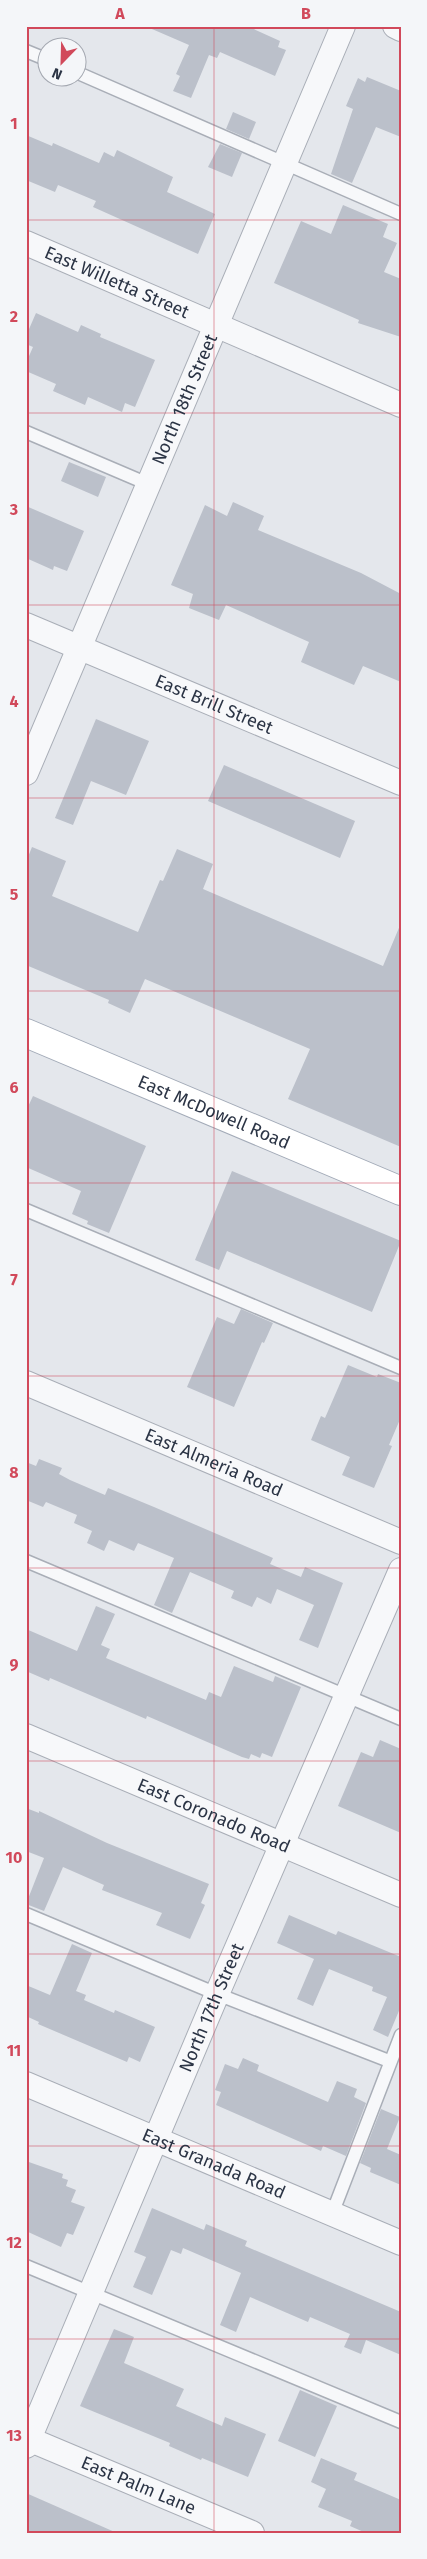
<svg xmlns="http://www.w3.org/2000/svg" width="427" height="2559" font-family="'Fira Sans',sans-serif">
  <rect width="100%" height="100%" fill="#e4e7ec"/>
  <g fill="#bbc0ca">
    <path d="M145,26h102l33,15 -2,6 8,3 -11,26 -55,-24 -3,6 -8,-3 -18,43 -18,-7 7,-15 -4,-2 13,-29z"/>
    <path d="M367,77l34,14v46l-25,-10 -24,56 -21,-9 22,-65 -7,-3 12,-28 7,4z"/>
    <path d="M233,112l23,10 -7,17 -23,-10z"/>
    <path d="M26,135l26,11 1,-3 46,20 5,-11 10,5 3,-7 56,27 -6,15 48,22 -17,40 -105,-47 3,-6 -38,-16 -3,7 -29,-12z"/>
    <path d="M220,144l22,9 -10,24 -24,-10z"/>
    <path d="M343,205l45,19 -5,13 14,6 -13,29 17,7v58l-43,-14 1,-3 -85,-37 27,-62 30,13z"/>
    <path d="M36,313l42,19 3,-7 20,9 -1,3 55,23 -20,47 -10,-4 -3,9 -34,-15 -3,8 -32,-14 3,-7 -30,-13v-8l7,-16 -7,-3v-8z"/>
    <path d="M69,462l37,15 -8,20 -37,-16z"/>
    <path d="M233,502l31,14 -6,14 103,43 40,21v88l-38,-16 -9,19 -53,-23 8,-20 -83,-37 -7,15 -30,-12 4,-14 -22,-9 34,-80 22,11z"/>
    <path d="M26,506l58,25 -17,40 -13,-5 -1,4 -27,-12z"/>
    <path d="M96,719l53,22 -23,54 -35,-14 -18,44 -18,-7z"/>
    <path d="M224,765l131,56 -15,37 -132,-57z"/>
    <path d="M32,847l34,14 -14,35 86,36 22,-52 3,1 14,-32 36,15 -10,25 180,77 18,-43v224l-113,-48 22,-50 -165,-70 -15,34 -22,-10 1,-3 -83,-35v-103z"/>
    <path d="M33,1096l113,50 -37,87 -22,-9 1,-3 -16,-7 9,-23 -55,-24v-56z"/>
    <path d="M232,1171l169,70 -29,71 -145,-61 -8,19 -24,-10z"/>
    <path d="M241,1309l32,14 -9,20 -2,-1 -28,65 -47,-20 30,-70 17,7z"/>
    <path d="M348,1365l29,12 1,-3 23,9v34l-12,28 3,1 -18,42 -32,-13 8,-18 -39,-17 10,-24 4,2z"/>
    <path d="M39,1459l23,9 -3,6 11,6 35,15 3,-7 46,19 119,51 -3,6 31,13 4,-10 38,16 -25,65 -19,-8 15,-35 -37,-16 -6,15 -14,-7 -5,10 -21,-9 3,-7 -44,-19 -18,41 -18,-8 20,-47 -36,-15 -4,8 -25,-11 -5,11 -17,-8 5,-12 -18,-8 3,-8 -31,-13 -3,5 -17,-7v-38l10,4z"/>
    <path d="M96,1606l19,8 -14,31 9,4 -4,9 100,42 3,-8 12,5 13,-31 39,16 2,-6 26,11 -29,70 -10,-4 -2,5 -9,-4 -2,5 -7,-2 -95,-41 -1,3 -96,-41 -1,3 -23,-10v-42l51,22z"/>
    <path d="M380,1740l21,9v84l-63,-27 23,-54 12,5z"/>
    <path d="M26,1808l13,5v-2l68,32 102,41 -8,19 4,2 -15,34 -34,-14 6,-12 -60,-23 2,-5 -41,-18 -19,44 -18,-7 18,-46 -18,-7z"/>
    <path d="M289,1915l47,20 2,-4 63,26v49l-13,31 -15,-7 14,-33 -15,-6 1,-4 -44,-18 -16,37 -16,-7 17,-40 -37,-16z"/>
    <path d="M72,1944l20,9 -16,38 10,4 -2,5 30,13 1,-3 40,17 -15,35 -11,-5 -2,5 -89,-38 1,-2 -13,-6v-31l24,10z"/>
    <path d="M243,2058l16,7 -2,6 71,31 9,-21 20,8 -3,8 12,6 -20,53 -23,-10 -2,5 -105,-46 5,-13 -6,-2 10,-26 13,5z"/>
    <path d="M381,2109l19,8 -13,32 14,6v30l-31,-13 1,-4 -11,-5z"/>
    <path d="M26,2161l37,13 -1,4 6,2 -2,6 10,4 -5,12 14,5 -12,28 -6,-2 -6,14 -35,-16z"/>
    <path d="M152,2208l52,22 2,-6 41,17 -2,5 156,66v43l-35,-15 -5,14 -17,-7 6,-13 -40,-17 -2,5 -58,-25 -14,35 -16,-7 21,-52 -58,-25 -2,6 -10,-4 -19,45 -19,-8 13,-30 -12,-5z"/>
    <path d="M114,2329l20,8 -10,26 60,26 -8,17 46,20 3,-9 41,17 -18,43 -46,-19 -1,2 -32,-14 1,-3 -90,-37z"/>
    <path d="M300,2390l37,16 -22,51 -37,-16z"/>
    <path d="M321,2458l36,15 -3,7 47,20v33h-35l-16,-7 2,-5 -34,-14 8,-18 -15,-7z"/>
    <path d="M26,2493l91,40h-91z"/>
  </g>
  <g fill="none" stroke-linecap="round" stroke-linejoin="round">
    <g stroke="#a9aeb7" stroke-width="15">
      <g id="lane">
        <path d="M26,51l22,9"/>
        <path d="M78,73l323,141"/>
        <path d="M26,432l122,52"/>
        <path d="M26,1210l375,158"/>
        <path d="M26,1561l375,158"/>
        <path d="M26,1914l191,80 172,67"/>
        <path d="M332,2214l69,-179"/>
        <path d="M26,2266l375,156"/>
      </g>
    </g>
    <g stroke="#a9aeb7" stroke-width="26">
      <g id="street">
        <path d="M395,26l6,3"/>
        <path id="s1" d="M26,243l375,162"/>
        <path id="s2" d="M26,625l375,158"/>
        <path id="s3" d="M26,773l317,-747"/>
        <path id="s4" d="M26,1383l375,159"/>
        <path id="s5" d="M26,1736l375,159"/>
        <path id="s6" d="M26,2084l375,159"/>
        <path id="s7" d="M26,2438l226,95"/>
        <path id="s8" d="M26,2446l191,-452 184,-424"/>
      </g>
    </g>
    <g stroke="#a3abb8" stroke-width="30">
      <g id="primary">
        <path id="s9" d="M26,1033l375,158"/>
      </g>
    </g>
    <use href="#lane" stroke="#f7f8fa" stroke-width="12"/>
    <use href="#street" stroke="#f7f8fa" stroke-width="24"/>
    <use href="#primary" stroke="#fff" stroke-width="28"/>
  </g>
  <path fill="none" stroke="#d1495b" stroke-width="1" stroke-opacity="0.55" d="M214,26v2507M26,220h375M26,413h375M26,605h375M26,798h375M26,991h375M26,1183h375M26,1376h375M26,1568h375M26,1761h375M26,1954h375M26,2146h375M26,2339h375"/>
  <g text-anchor="middle" stroke-width="4.5" stroke-linejoin="round" paint-order="stroke">
    <g font-size="18" fill="#2b3445" stroke="#f4f6f9">
      <text dy="6" stroke="none"><textPath href="#s1" startOffset="99">East Willetta Street</textPath></text>
      <text dy="6" stroke="none"><textPath href="#s3" startOffset="406">North 18th Street</textPath></text>
      <text dy="6" stroke="none"><textPath href="#s2" startOffset="204">East Brill Street</textPath></text>
      <text dy="6" stroke="none"><textPath href="#s9" startOffset="204">East McDowell Road</textPath></text>
      <text dy="6" stroke="none"><textPath href="#s4" startOffset="204">East Almeria Road</textPath></text>
      <text dy="6" stroke="none"><textPath href="#s5" startOffset="204">East Coronado Road</textPath></text>
      <text dy="6" stroke="none"><textPath href="#s8" startOffset="476">North 17th Street</textPath></text>
      <text dy="6" stroke="none"><textPath href="#s6" startOffset="204">East Granada Road</textPath></text>
      <text dy="6" stroke="none"><textPath href="#s7" startOffset="122">East Palm Lane</textPath></text>
    </g>
  </g>
  <rect width="427" height="2559" fill="none" stroke="#f4f6f9" stroke-width="55"/>
  <g transform="translate(62 62) rotate(203)"><circle r="24" fill="#f4f6f9" stroke="#a4a8b1"/>
  <path d="M0-4L9 19L0 12L-9 19Z" fill="#d1495b"/>
  <text y="-8" font-size="14" font-weight="bold" text-anchor="middle" fill="#2b3445">N</text>
  </g>
  <rect x="28" y="28" width="372" height="2504" fill="none" stroke="#d1495b" stroke-width="2"/>
  <g font-size="16" text-anchor="middle" font-weight="bold" fill="#d1495b">
    <text x="120" y="19">A</text>
    <text x="306" y="19">B</text>
    <text x="14" y="129">1</text>
    <text x="14" y="322">2</text>
    <text x="14" y="515">3</text>
    <text x="14" y="707">4</text>
    <text x="14" y="900">5</text>
    <text x="14" y="1093">6</text>
    <text x="14" y="1285">7</text>
    <text x="14" y="1478">8</text>
    <text x="14" y="1670">9</text>
    <text x="14" y="1863">10</text>
    <text x="14" y="2056">11</text>
    <text x="14" y="2248">12</text>
    <text x="14" y="2441">13</text>
  </g>
</svg>
